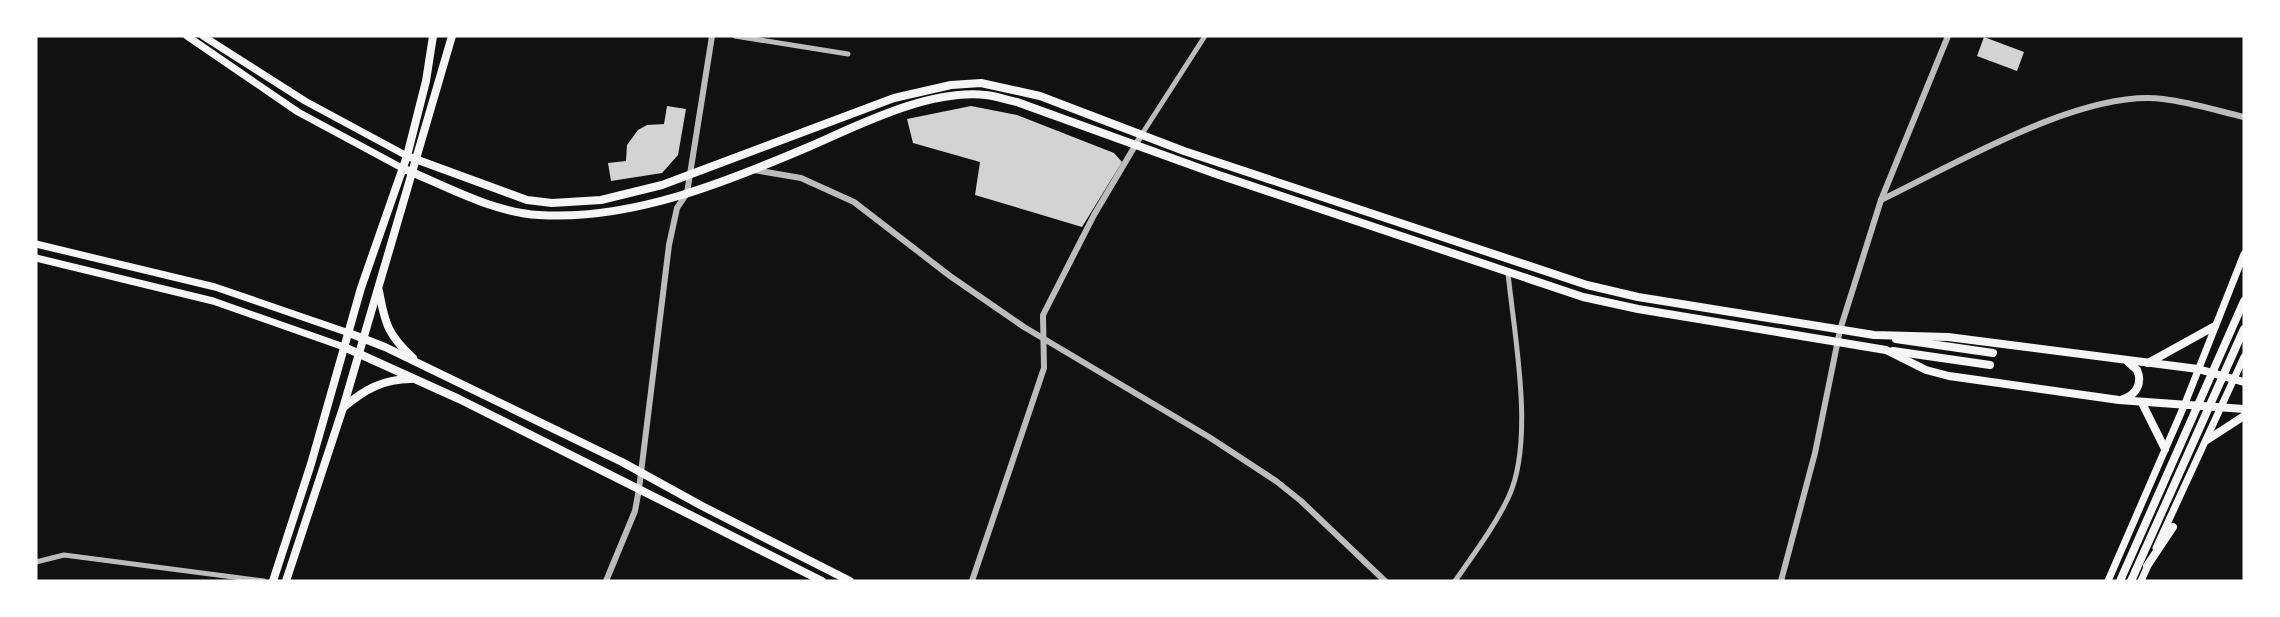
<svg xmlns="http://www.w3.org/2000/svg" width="2280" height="617" font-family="'Noto Sans',sans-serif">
  <rect width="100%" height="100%" fill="#111"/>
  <g fill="#d3d3d3">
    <path d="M1984,37l40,15 -7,19 -40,-15z"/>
    <path d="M667,106l19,3 -8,46 -16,18 -51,8 -3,-18 18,-2 1,-16 11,-15 9,-5 17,-1z"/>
    <path d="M971,106l46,9 97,38 8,9 -40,65 -107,-32 5,-33 -67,-19 -6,-24z"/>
  </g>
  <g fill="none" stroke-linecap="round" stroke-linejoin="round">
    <g stroke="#bcbcbc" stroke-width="5">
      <path d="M735,36l113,18"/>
      <path d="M1142,134l63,-98"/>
      <path d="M36,562l28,-7 200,26"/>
      <path d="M1455,581c19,-27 40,-55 54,-85 26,-57 5,-162 -1,-223"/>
    </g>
    <g stroke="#bcbcbc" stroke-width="6">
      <path d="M754,170l47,8 53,24 96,74 74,51 185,110 67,44 25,20 84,80"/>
      <path d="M1881,200c75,-36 201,-111 282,-101 27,3 55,12 81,18"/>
      <path d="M606,581l29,-70 4,-22 30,-244 8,-37 10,-15 25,-157"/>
      <path d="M972,581l72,-213 -1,-53 51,-100 48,-81"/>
      <path d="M1781,581l34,-128 25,-123 41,-130 67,-164"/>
    </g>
    <g stroke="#f5f5f5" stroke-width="7">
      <path d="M187,36l111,76 104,56"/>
      <path d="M203,36l102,65 102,55"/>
      <path d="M36,244l179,43 134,46"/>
      <path d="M36,258l177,43 131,46"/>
      <path d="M2156,548l88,-191"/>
      <path d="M2108,581l76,-175 60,-152"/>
      <path d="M2141,581l8,-18"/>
    </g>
    <g stroke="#f5f5f5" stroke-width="8">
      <path d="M407,156l120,44 25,3 49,-3 61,-15 232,-87 57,-13 30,-2 59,13 144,55 403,134 51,12 236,38 74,2 250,32 46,13"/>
      <path d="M402,168c44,18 89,44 137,47 93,6 190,-34 274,-70 50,-22 117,-56 173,-50 10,1 21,5 31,7l199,72 367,123 55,12 248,41 40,20 23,6 170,24 125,9"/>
      <path d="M379,291c6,33 9,44 34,67"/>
      <path d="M349,333l36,14 237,115 80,44 148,75"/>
      <path d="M1896,339l97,14"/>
      <path d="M344,347l115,52 363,182"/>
      <path d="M1893,351l97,14"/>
      <path d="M2148,363l67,-37"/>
      <path d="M2123,399c13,-4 20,-16 14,-29l-9,-8"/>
      <path d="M2142,403l23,46"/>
      <path d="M344,407c21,-18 40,-28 67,-28"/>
      <path d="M2207,440l37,-24"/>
      <path d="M2147,566l26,-39"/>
      <path d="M273,581l38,-117 50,-176 46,-132 19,-75 7,-45"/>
      <path d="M286,581l57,-173 109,-372"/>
      <path d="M2120,581l124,-280"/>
      <path d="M2131,581l113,-252"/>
    </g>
  </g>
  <rect width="2280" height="617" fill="none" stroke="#ffffff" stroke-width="75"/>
</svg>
